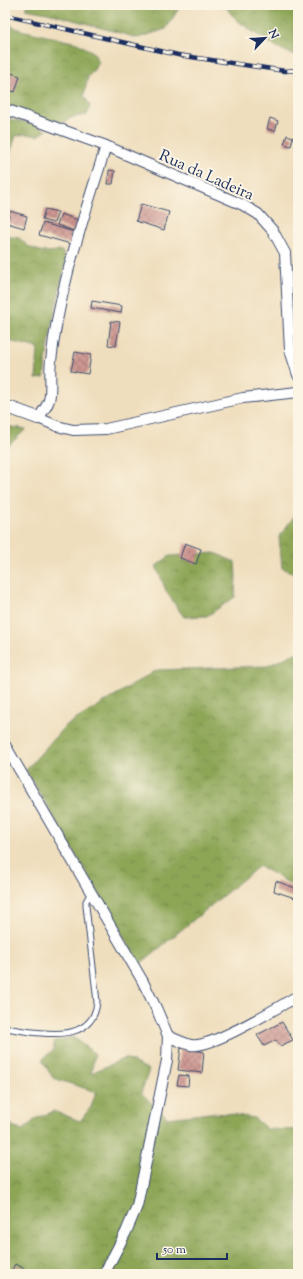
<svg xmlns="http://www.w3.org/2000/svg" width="303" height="1279" font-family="'Sorts Mill Goudy',serif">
  <defs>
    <pattern id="forest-crowns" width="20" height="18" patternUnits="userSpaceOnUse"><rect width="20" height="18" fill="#8da656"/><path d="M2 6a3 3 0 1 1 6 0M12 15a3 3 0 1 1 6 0" fill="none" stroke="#72884a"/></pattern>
    <pattern id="building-cross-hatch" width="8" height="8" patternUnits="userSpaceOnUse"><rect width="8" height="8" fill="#cd9590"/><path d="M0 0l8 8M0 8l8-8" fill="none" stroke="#a67a79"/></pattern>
  </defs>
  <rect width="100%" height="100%" fill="#fcf5e5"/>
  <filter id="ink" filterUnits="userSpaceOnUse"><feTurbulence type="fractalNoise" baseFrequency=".025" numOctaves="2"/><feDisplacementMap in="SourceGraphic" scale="8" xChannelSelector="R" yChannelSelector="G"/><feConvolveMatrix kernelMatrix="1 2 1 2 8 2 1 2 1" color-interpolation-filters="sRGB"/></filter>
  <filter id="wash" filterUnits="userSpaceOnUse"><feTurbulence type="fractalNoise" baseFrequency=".012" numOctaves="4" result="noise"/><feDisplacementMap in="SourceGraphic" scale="16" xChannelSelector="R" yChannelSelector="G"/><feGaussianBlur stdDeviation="0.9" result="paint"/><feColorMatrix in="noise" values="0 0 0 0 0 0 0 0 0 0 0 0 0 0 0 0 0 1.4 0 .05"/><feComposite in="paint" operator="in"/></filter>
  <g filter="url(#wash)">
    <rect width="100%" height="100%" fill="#efdebd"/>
    <g fill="url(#forest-crowns)" stroke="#546a5a">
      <path d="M27,5h154l-15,24 -28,9 -86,-24 -26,-5z"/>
      <path d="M224,5h74v50c-12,1 -57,-30 -66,-40 -3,-3 -5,-7 -8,-10z"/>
      <path d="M5,25h4l12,5 56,13 16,9 6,11 -11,14 -4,18 6,11 -3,9 -14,2 -11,6 -23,-5 -34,-14z"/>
      <path d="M5,117l7,3 26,5 8,6 -8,5 -12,-2 -10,2 -11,34z"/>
      <path d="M5,236l14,2 9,8 14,6 20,-1 4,10 -13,59 -6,34 -3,24 -8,1 2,-31 -33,-8z"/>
      <path d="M5,426l21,3 -21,20z"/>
      <path d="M298,511v65l-16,-8 -3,-31z"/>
      <path d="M215,553l20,9 1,14 -1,21 -28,19 -23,1 -17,-24 -11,-27 14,-10z"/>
      <path d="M298,652v236l-39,-22 -119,98 -114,-194 38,-43 92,-57 111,-4z"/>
      <path d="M73,1037l22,17 -4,19 34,-15 24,12 -8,23 27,25 42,-5 20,1 24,4 13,11 31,1v144h-217l-7,-3 -7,3h-62v-153l17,10 15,-13 17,-7 26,10 11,-14 5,-15 -43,-14 -11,-18 11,-10 2,-9z"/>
    </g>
    <g id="blocks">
      <g fill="url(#building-cross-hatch)">
        <path d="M11,73l9,3 -5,16 -9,-3z"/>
        <path d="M270,118l8,3 -3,10 -8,-2z"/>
        <path d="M287,135l6,2 -2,9 -7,-2z"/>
        <path d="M109,170l6,1 -2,13h-5z"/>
        <path d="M141,204l28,8 -5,18 -28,-9z"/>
        <path d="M45,209l13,3 -4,11 -12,-3z"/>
        <path d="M10,211l17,5 -3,12 -17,-5z"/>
        <path d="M61,214l17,6 -4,11 -17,-6z"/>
        <path d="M43,223l31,9 -3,12 -32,-9z"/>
        <path d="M92,301l30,5 -1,7 -30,-5z"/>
        <path d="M111,321l9,1 -4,24 -8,-1z"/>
        <path d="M75,352l16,3 -3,19 -17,-3z"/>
        <path d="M185,543l16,6 -5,15 -16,-6z"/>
        <path d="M276,881l22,8v10l-24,-8z"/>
        <path d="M282,1022l11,18 -13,6 -4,-6 -12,6 -7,-11z"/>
        <path d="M181,1048l23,4 -2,21 -24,-3z"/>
        <path d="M179,1075l10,1 -1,10 -11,-1z"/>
        <path d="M15,1264l14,7 -1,3h-18z"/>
      </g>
    </g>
  </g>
  <g filter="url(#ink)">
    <use href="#blocks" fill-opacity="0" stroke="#3b496c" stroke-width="1"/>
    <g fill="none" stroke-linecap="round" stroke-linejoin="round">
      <g stroke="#3b496c" stroke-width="7">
        <path id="service" d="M5,1028c30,4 88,19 92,-26l-11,-96v-5l5,-8"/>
      </g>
      <g stroke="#3b496c" stroke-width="12">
        <g id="minor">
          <path d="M5,109l101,37 137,59 15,9 15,17 12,22 5,97 8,25"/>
          <path d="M106,146c-22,71 -47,141 -55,215 -2,11 1,31 -2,39 -2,7 -7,13 -11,18l19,8 16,4 33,-1 137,-31 55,-6"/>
          <path d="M5,745l137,235 15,30 11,26 -1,24 -30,146 -11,26 -22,42"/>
          <path d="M168,1036c7,3 15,7 23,9 20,4 87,-38 107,-49"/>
        </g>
      </g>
      <g stroke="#3b496c" stroke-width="14">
        <path id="tertiary" d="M5,406l33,12"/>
      </g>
      <use href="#service" stroke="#fff" stroke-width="5"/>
      <use href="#minor" stroke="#fff" stroke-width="10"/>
      <use href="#tertiary" stroke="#fff" stroke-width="12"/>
      <g stroke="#1b2f5e" stroke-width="4.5">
        <path id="rail" d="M5,15l173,40 107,16 13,-1"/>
      </g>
      <use href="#rail" stroke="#fcf5e5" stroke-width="3" stroke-dasharray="9" stroke-linecap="butt"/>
    </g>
  </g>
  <g text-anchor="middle" stroke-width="4" stroke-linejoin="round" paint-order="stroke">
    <g font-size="16" fill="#1b2f5e" stroke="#fcf5e5">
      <text transform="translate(207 174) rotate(24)" y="6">Rua da Ladeira</text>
    </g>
  </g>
  <rect width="303" height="1279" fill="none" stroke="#fcf5e5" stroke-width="20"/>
  <g transform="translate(265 38) rotate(65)" stroke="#fcf5e5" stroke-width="3" paint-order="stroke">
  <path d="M0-3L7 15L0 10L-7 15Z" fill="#1b2f5e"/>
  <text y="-6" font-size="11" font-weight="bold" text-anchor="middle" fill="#1b2f5e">N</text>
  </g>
  <path d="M157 1253v6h70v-6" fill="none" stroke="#1b2f5e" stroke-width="2"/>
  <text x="163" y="1253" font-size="12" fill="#1b2f5e" stroke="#fcf5e5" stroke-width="3" paint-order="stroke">50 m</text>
</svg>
